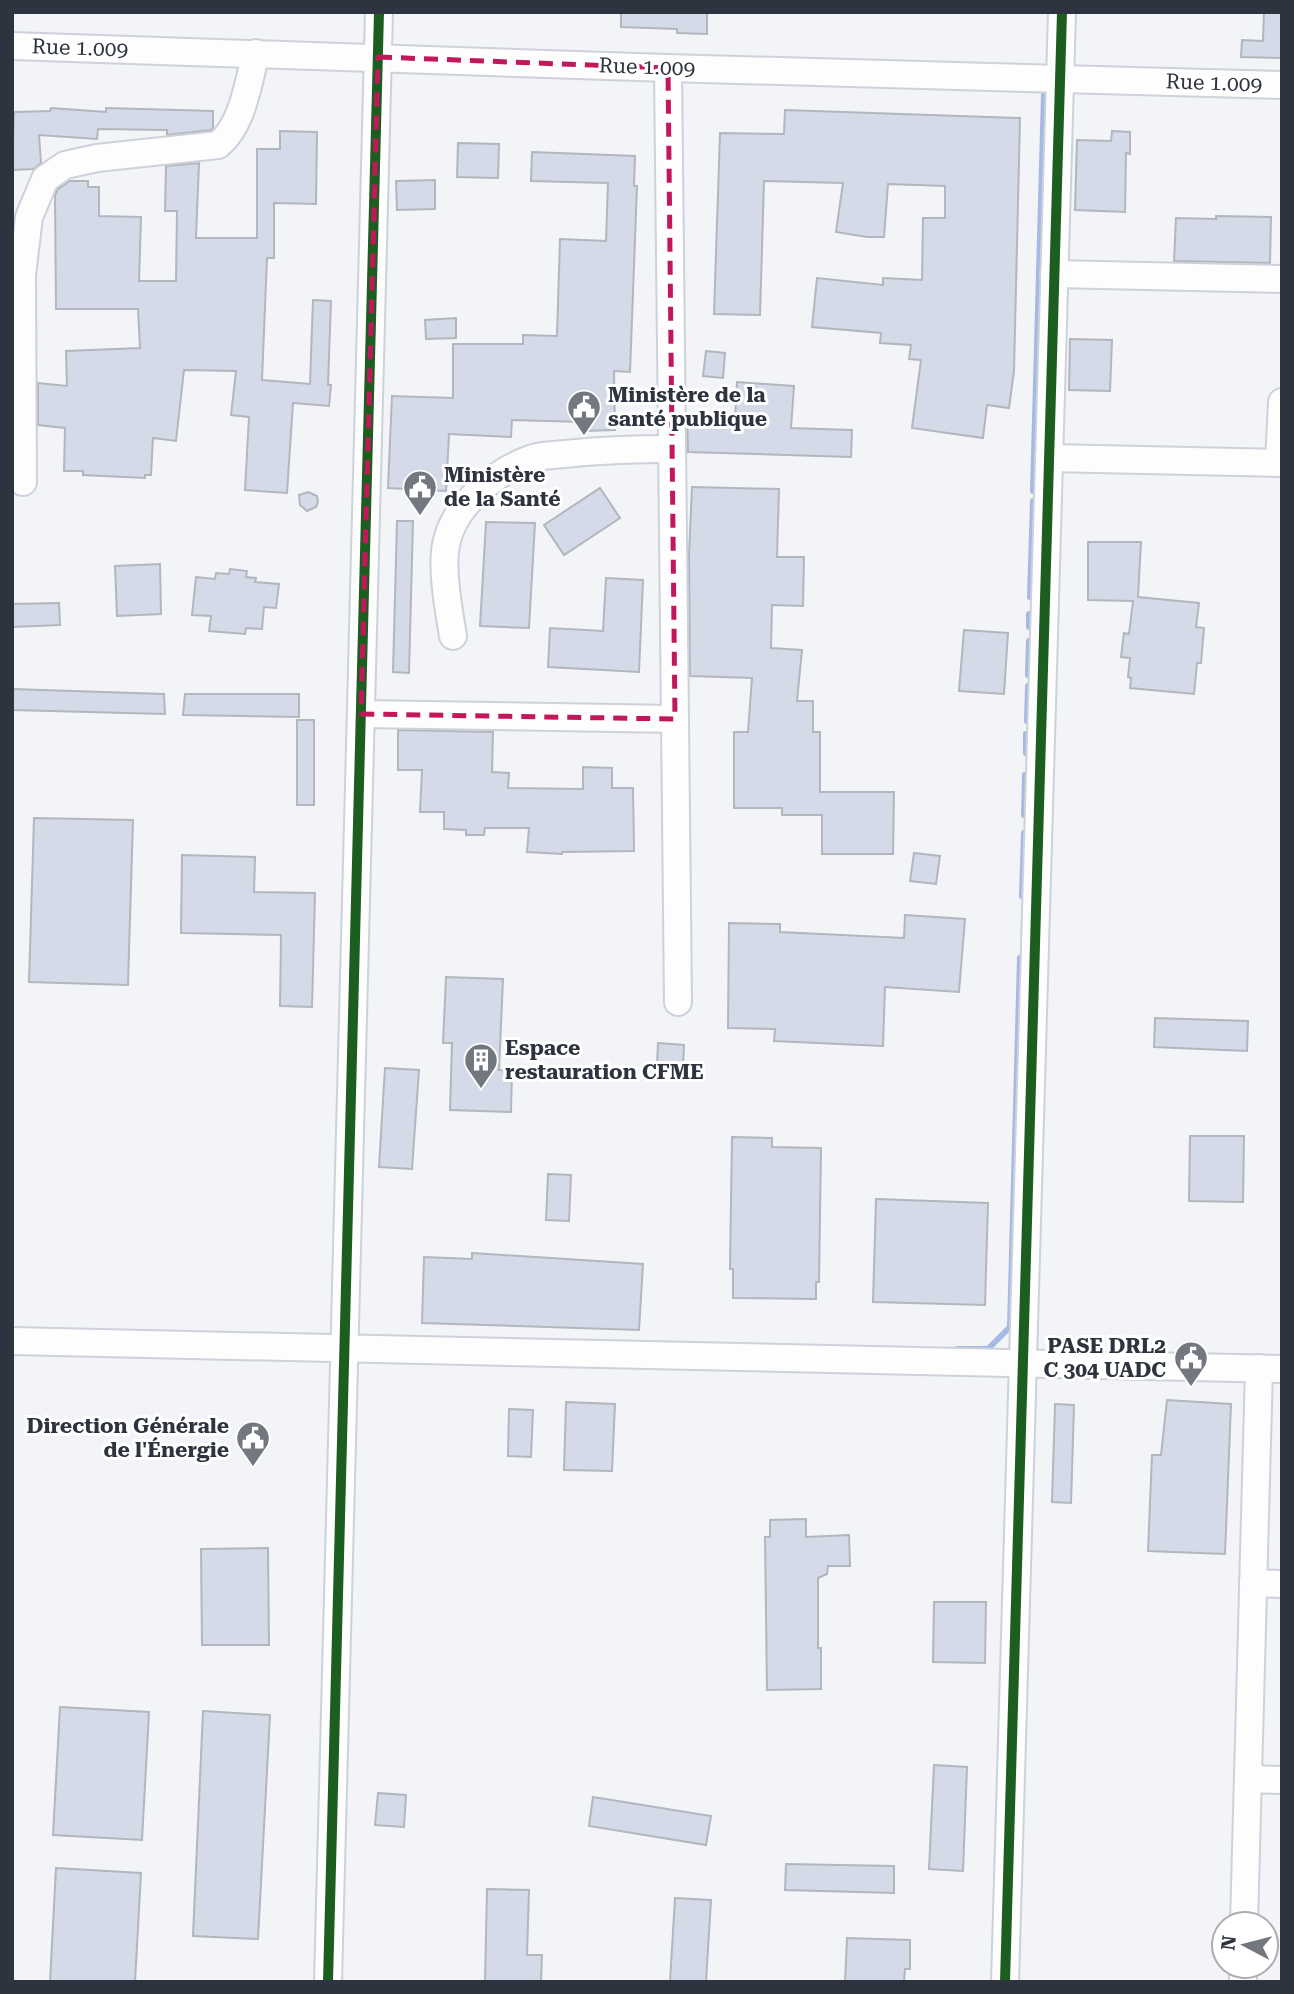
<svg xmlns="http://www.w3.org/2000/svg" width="1294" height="1994" font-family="'Roboto Serif',serif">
  <rect width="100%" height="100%" fill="#f2f4f8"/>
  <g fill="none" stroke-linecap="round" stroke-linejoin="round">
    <g stroke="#a6b8e4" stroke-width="6">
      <path d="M1033,491l11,-399"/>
      <path d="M1030,597l3,-96"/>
      <path d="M1029,627v-13"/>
      <path d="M1028,675l1,-34"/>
      <path d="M1027,721l1,-35"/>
      <path d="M1026,753v-19"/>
      <path d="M1024,815l1,-40"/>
      <path d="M1022,896l2,-63"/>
      <path d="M957,1349h31l22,-22 10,-369"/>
    </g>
  </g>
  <g fill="#d4dae7" stroke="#b2b6bd" stroke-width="2">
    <path d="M621,12h86v22l-30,-1v-4l-56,-2z"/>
    <path d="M1264,12h18v46l-41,-1 1,-17 21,1z"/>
    <path d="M51,108l55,4v-4l107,3v17l-2,2 -44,5v-5l-69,-1 -1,10 -58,-4 2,28 -7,6 -22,1 2,-58 36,-1z"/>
    <path d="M785,110l235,8 -6,253 -5,37 -22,-3 -4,33 -71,-10 9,-68 -12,-1 2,-14 -31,-2 1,-10 -69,-6 5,-49 66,7v-7l39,2 1,-62h22v-32l-57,-2 -4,53h-17l-31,-5 7,-49 -79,-2 -4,134 -46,-1 6,-181 64,1z"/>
    <path d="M280,131l37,1 -1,72 -42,-1v55h-7l-5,122 48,4 3,-84 18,1 -3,84h3l-2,21 -36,-3 -6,90 -42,-3 4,-73 -18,-2 5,-44 -52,-1 -8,71 -23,-3 -2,37h-6v3l-62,-3v-4h-19l1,-43 -27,-3v-42l29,3 -1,-35 74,-3 -2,-39h-82l-1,-114 3,-6 12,-8h18v6h11v29l42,1 -2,64h37l1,-70h-12l1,-45 33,-3 -3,75h61v-89h23z"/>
    <path d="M1112,131l18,1v22l-4,-1 -1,59 -50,-2 2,-70 34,1z"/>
    <path d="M458,143l41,1 -1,34 -41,-1z"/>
    <path d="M532,152l103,4 -1,30h3l-7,186 -16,-1 1,59 -31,1 -1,-9 -71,-2 -1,17 -62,-3 -3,57 -58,-3 4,-92 61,2v-54h70v-9l34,1 3,-97 46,2 2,-58 -77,-2z"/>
    <path d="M435,180v29l-38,1 -1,-29z"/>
    <path d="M1216,216l55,1 -1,46 -96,-2 2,-43 40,1z"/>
    <path d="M456,318v20l-30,1 -1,-19z"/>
    <path d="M1070,339l42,1 -2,51 -41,-1z"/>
    <path d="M706,351l19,2 -2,25 -20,-2z"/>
    <path d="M737,382l57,4 -3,42 61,2 -1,27 -163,-5 -1,-36 48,2z"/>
    <path d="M692,487l87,2 -2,68h27l-1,49 -31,-1 -1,43 31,2 -5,51h16v31h7v60h74l-1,62h-71v-39h-40v-7h-48v-76h14l4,-54 -62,-2 -1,-121z"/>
    <path d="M600,488l20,30 -56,37 -20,-30z"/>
    <path d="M308,492l9,4 1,6 -2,5 -9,4 -7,-6 -1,-10z"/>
    <path d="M397,521h16l-4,152 -16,-1z"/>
    <path d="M486,522l49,1 -6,105 -49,-2z"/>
    <path d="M1088,542h53l-3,55 61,6 -3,24 8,1 -3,35h-4l-3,31 -64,-6 1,-10 -3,-1 2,-19 -9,-1 3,-24 5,1 4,-33 -45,-1z"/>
    <path d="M160,564l1,50 -44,2 -2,-50z"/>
    <path d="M230,569l17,2 -1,6 10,1 -1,4 24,2 -3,24 -12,-1 -2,22 -16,-1 -1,6 -36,-3 2,-15 -19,-1 4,-38 19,2 1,-6 13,1z"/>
    <path d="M606,578l37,2 -4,92 -91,-5 2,-39 53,3z"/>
    <path d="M59,603l1,22 -48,2v-23z"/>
    <path d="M964,630l44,3 -4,61 -45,-3z"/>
    <path d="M12,689l152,5 1,20 -153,-4z"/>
    <path d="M185,694h114v23l-116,-2z"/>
    <rect x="297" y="720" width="17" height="85"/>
    <path d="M398,730l95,2 -1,40 17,1 -1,15 75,1v-22l29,1v20h21l1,63 -72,1v2l-35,-2 2,-24h-44l-1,7h-18v-5l-22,-1v-17h-24l2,-42h-24z"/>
    <path d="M34,818l99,2 -5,165 -99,-3z"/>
    <path d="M914,853l26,3 -4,28 -26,-3z"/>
    <path d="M182,855l73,2 -1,35 61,1 -3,114 -32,-1 1,-71 -100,-2z"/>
    <path d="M905,915l60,4 -6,73 -74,-5 -2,59 -109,-5 1,-12 -47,-1 1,-105 51,1v8l124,6z"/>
    <path d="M446,977l57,2 -4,91 13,1 -1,41 -61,-2 2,-67h-9z"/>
    <path d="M1155,1018l93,3 -1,30 -93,-4z"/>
    <path d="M658,1043l26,2 -1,22 -26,-2z"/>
    <path d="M385,1068l34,2 -7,99 -33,-2z"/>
    <path d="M1190,1136h54l-1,66 -54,-1z"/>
    <path d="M732,1137l40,1v9l49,1 -2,134h-3v17l-83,-1v-29h-3z"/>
    <path d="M548,1174l23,1 -2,46 -23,-1z"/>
    <path d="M876,1199l112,4 -3,102 -112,-3z"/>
    <path d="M472,1253l171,11 -4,66 -217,-7 2,-66 48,2z"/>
    <path d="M1167,1400l64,4 -6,150 -77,-3 4,-96h9z"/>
    <path d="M566,1402l49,2 -3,67 -48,-1z"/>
    <path d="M1055,1404l19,1 -3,98 -19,-1z"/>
    <path d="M509,1409l24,1 -2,47 -23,-1z"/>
    <path d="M806,1519v18l43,-2 1,31h-22l-1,8 -9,4v70h3v41l-54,1 -2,-153h5v-17z"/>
    <path d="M268,1548l1,97h-67l-1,-96z"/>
    <path d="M934,1602h52l-1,61 -52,-1z"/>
    <path d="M60,1707l89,5 -7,128 -89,-5z"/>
    <path d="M203,1711l67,4 -12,224 -65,-3z"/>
    <path d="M934,1765l33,2 -4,104 -34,-2z"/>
    <path d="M378,1793l28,2 -2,32 -29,-2z"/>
    <path d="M593,1797l118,19 -5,29 -117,-19z"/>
    <path d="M786,1864l108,2v27l-109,-3z"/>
    <path d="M56,1868l85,5 -6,109h-85z"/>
    <path d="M487,1889l42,1 -2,65h15l-1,27h-56z"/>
    <path d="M675,1898l36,2 -5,82h-36z"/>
    <path d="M847,1938l63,2v29h-5l-1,13h-59z"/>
  </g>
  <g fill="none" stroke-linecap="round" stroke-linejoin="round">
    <g stroke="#cdd1d9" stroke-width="30">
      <g id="minor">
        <path d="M12,46l656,22 614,17"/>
        <path d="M668,68l10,934"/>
        <path d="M1054,274l228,5"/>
        <path d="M1049,458l233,5"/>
        <path d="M1279,463l3,-61"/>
        <path d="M23,482l-1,-207 7,-58 16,-38 20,-14 32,-7 121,-13c25,-20 30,-62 38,-92"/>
        <path d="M453,636c-4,-25 -12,-66 -7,-91 7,-40 50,-74 87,-87 10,-3 22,-3 32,-4 36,-4 71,-5 107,-5"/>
        <path d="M361,714l314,5"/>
        <path d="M12,1341l1270,28"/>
        <path d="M1253,1583l29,1"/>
        <path d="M1248,1779l34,1"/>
        <path d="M1244,1924l15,-556"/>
        <path d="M328,1982l51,-1970"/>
        <path d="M1005,1982l57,-1970"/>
        <path d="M1243,1982v-16"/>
      </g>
    </g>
    <use href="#minor" stroke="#fdfdfe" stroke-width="26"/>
    <g stroke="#fff" stroke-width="15">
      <g id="cycleway">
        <path d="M328,1982l51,-1970"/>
        <path d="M1005,1982l57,-1970"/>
      </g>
    </g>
    <use href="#cycleway" stroke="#1b5e20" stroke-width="10"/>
  </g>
  <path fill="none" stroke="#c2185b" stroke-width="5" stroke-dasharray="14 9" stroke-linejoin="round" d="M378,57l290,11 7,651 -314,-5z"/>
  <defs>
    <g id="civic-pin" transform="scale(1.75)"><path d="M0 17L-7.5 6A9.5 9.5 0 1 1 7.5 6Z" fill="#737780" stroke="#fff"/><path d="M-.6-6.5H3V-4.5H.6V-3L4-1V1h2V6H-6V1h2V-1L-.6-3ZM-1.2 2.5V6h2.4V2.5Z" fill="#fff"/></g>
    <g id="building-pin" transform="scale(1.75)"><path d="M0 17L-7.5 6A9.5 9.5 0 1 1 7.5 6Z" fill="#737780" stroke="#fff"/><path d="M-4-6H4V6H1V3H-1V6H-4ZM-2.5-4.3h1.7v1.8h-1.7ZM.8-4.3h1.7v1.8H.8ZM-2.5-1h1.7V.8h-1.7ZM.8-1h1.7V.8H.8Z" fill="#fff"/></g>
  </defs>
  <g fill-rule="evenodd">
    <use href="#civic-pin" x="584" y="407"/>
    <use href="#civic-pin" x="420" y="487"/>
    <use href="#building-pin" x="481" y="1060"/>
    <use href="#civic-pin" x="1191" y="1358"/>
    <use href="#civic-pin" x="253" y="1438"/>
  </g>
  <g text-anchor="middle" stroke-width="6" stroke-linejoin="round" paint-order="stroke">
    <g font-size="21" fill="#2e3340" stroke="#fff">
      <text transform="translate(80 48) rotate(2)" y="7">Rue 1.009</text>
      <text transform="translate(647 67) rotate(2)" y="7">Rue 1.009</text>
      <text transform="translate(1214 83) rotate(2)" y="7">Rue 1.009</text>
    </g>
    <g font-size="21" font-weight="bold" fill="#2e3340" stroke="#fff" text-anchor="start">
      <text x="608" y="402">Ministère de la<tspan x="608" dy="24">santé publique</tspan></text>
      <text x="444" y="482">Ministère<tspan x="444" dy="24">de la Santé</tspan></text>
      <text x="505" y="1055">Espace<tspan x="505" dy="24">restauration CFME</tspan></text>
      <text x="1166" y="1353" text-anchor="end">PASE DRL2<tspan x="1166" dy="24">C 304 UADC</tspan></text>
      <text x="229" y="1433" text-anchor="end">Direction Générale<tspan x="229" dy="24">de l'Énergie</tspan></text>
    </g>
  </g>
  <rect width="1294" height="1994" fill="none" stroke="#2e3340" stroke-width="28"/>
  <g transform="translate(1245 1945) rotate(277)"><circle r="33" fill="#ffffff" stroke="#abadb3" stroke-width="2"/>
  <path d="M0-5L12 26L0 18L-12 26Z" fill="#737780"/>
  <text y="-10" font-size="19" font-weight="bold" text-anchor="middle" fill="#2e3340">N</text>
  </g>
</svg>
